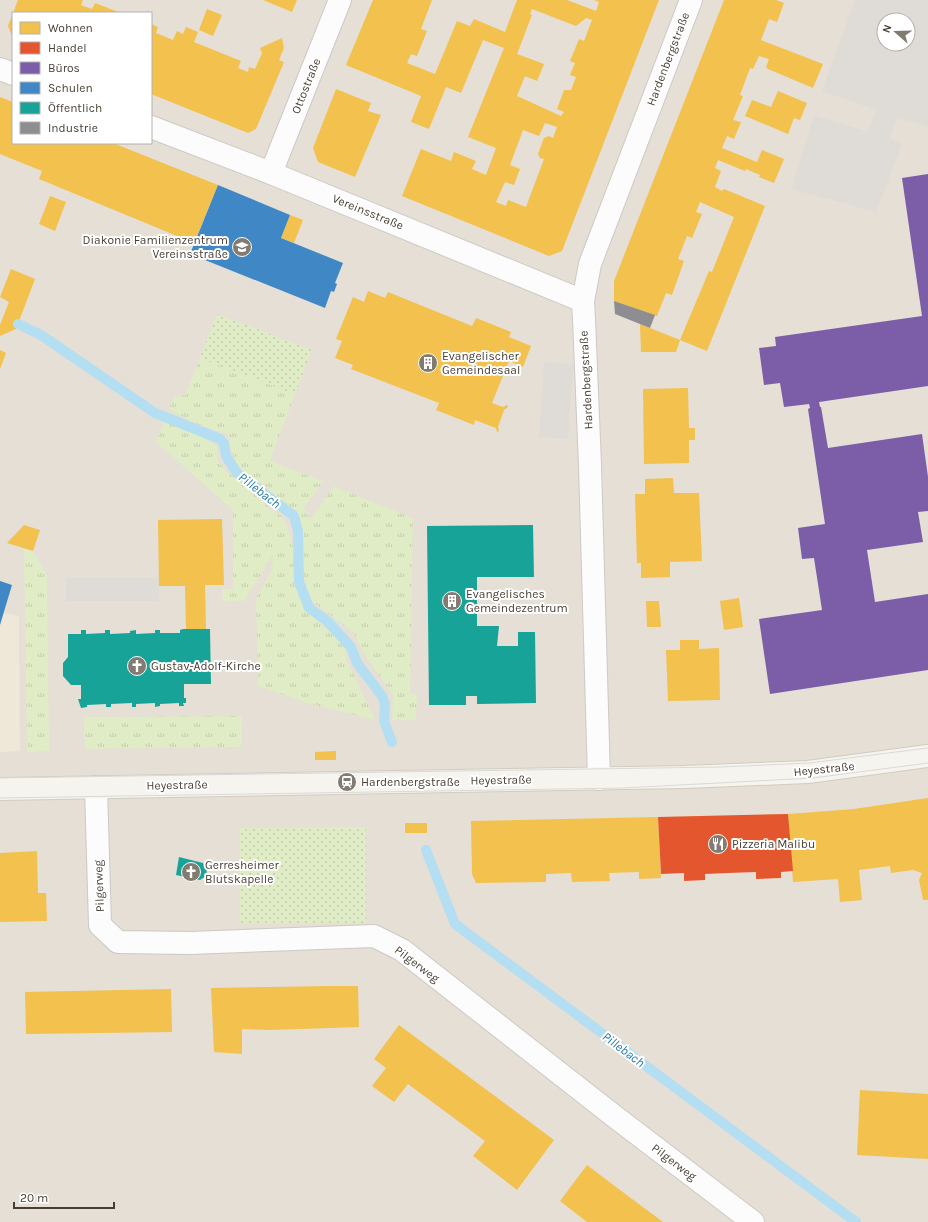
<svg xmlns="http://www.w3.org/2000/svg" width="928" height="1222" font-family="Karla,sans-serif">
  <defs>
    <pattern id="grass-tufts" width="24" height="20" patternUnits="userSpaceOnUse"><rect width="24" height="20" fill="#e0ecc5"/><path d="M3 7l-1-3M5 7V3M7 7l1-3M15 17l-1-3M17 17v-4M19 17l1-3" fill="none" stroke="#c2cbaa"/></pattern>
    <pattern id="park-dots" width="8" height="8" patternUnits="userSpaceOnUse"><rect width="8" height="8" fill="#e0ecc5"/><path d="M2 2h.1M6 6h.1" fill="none" stroke="#c2cbaa" stroke-width="1.8" stroke-linecap="round"/></pattern>
  </defs>
  <rect width="100%" height="100%" fill="#f0ede8"/>
  <path fill="#e5dfd5" fill-rule="evenodd" d="M0,0h928v1222h-928zM13,13h138v130h-138zM884,20h24v24h-24z"/>
  <path fill="#efe8d9" d="M0,612l19,4 1,135 -20,1z"/>
  <g fill="url(#grass-tufts)">
    <path d="M200,358l95,36 -25,67 53,20 -19,27 6,12 24,-34 79,32 -3,175 7,1 -1,26h-24l1,-25 -30,-43 -9,-19 -41,-31 -7,-16 -3,-20 -1,-36 -4,-15 -11,-12 -13,-6 -10,-12 -18,-10 -10,-12 -6,-17 -1,-11 -32,-11 -28,-15 5,-13h11z"/>
    <path d="M164,422l27,8 26,16 1,15 8,10 13,10 11,5 20,23 10,5 8,15 8,28v27l2,11 5,11 20,20 11,8 11,13 1,12 29,61 -68,-17 -49,-17 -2,-88 16,-28 1,-16 -29,47 -21,1 -1,-13h11v-79l-77,-68z"/>
    <path d="M24,548l9,3 14,25 2,175 -22,1z"/>
    <path d="M242,716v31l-157,2 -1,-32z"/>
  </g>
  <g fill="url(#park-dots)">
    <path d="M217,314l95,36 -17,44 -95,-36z"/>
    <path d="M366,827v96l-126,1v-96z"/>
  </g>
  <g fill="#dfdcd8" fill-rule="evenodd">
    <path d="M855,0h73v127l-31,-10 -8,22 13,5 -26,68 -85,-23 23,-74 54,17 8,-22 -54,-19zM884,20h24v24h-24z"/>
    <path d="M544,362l29,2 -5,75 -29,-2z"/>
    <rect x="66" y="578" width="93" height="23"/>
  </g>
  <g fill="#f2c14e" fill-rule="evenodd">
    <path d="M18,0h65l-2,5 11,4 3,-6 26,10h-108v25l-5,-12z"/>
    <path d="M263,0h34l-5,12z"/>
    <path d="M373,0h59l-11,29 6,2 -10,25 -6,-2 -4,9 28,11 22,-53 13,5 4,-7 31,13 12,-32h50l29,11 3,-9 -5,-2h65l-97,251 -13,5 -147,-60 19,-47 30,12 3,-9 22,9 -4,8 14,6 10,-27 -28,-11 36,-89 -21,-8 -22,53 -15,-6 -17,42 -18,-7 10,-26 -75,-31zM532,9l44,17 10,-8 6,2 -8,21 -5,-2 -9,22 5,2 -5,12 6,2 -5,13h-7l-7,19 7,3 -3,4 -44,-20 8,-20 12,5 7,-17 -27,-10 15,-39 -2,-1zM545,123l12,4 -4,11 -4,-2 -5,2 -6,16 2,4 4,1 -18,48 -18,-7 -2,6 -10,-4 9,-20 9,3 6,-16 -10,-4 13,-35 16,6z"/>
    <path d="M724,0h52l8,3 -7,19 -8,-3 -8,21 62,24 -10,24 -45,-19 -2,-2 3,-8 -10,-3 -6,13 -3,-1 -10,27 3,1 -10,24 8,2 -7,17 -7,-3 -5,12 35,14 5,-12 22,9 -10,24 -15,-6 1,-2 -14,-6 -1,2 -27,-11 -3,8 6,3 -6,16 7,4 2,-2 41,17 -58,145 -27,-11 29,-69 3,1 22,-55 -34,-15 -4,10 6,2 -10,24 -5,-2 -9,23 6,2 -12,34 -6,-2 -9,23 -43,-15v-20z"/>
    <path d="M207,9l15,6 -9,21 -14,-6z"/>
    <path d="M151,24l7,3 -2,6 17,7 4,-9 6,3 3,-7 12,5 -4,10 47,19 -3,7 10,4 1,-5 6,2 7,-16 -2,-5 22,-10 2,10 -5,12 5,2 -28,67 -8,4 -97,-39z"/>
    <path d="M336,89l35,14 -3,8 13,4 -26,62 -37,-15 -5,-14z"/>
    <path d="M778,91l29,12 -7,17 -6,-2 -6,16 -43,-18 7,-16 19,7z"/>
    <path d="M0,97l13,5v41h100l105,42 -24,58 -155,-64 3,-8 -42,-17z"/>
    <path d="M50,196l16,6 -11,29 -16,-7z"/>
    <path d="M290,215l13,5 -9,23 -13,-5z"/>
    <path d="M11,269l24,10 -19,50 -16,7v-11l9,-23 -9,-5z"/>
    <path d="M368,291l17,7 3,-6 84,34 4,-8 35,14 -2,5 22,9 -8,21 -14,-6 -17,42 11,4 4,-2 1,2 -4,3 -6,17 1,4 -2,1 -1,-4 -21,-8 -1,5 -38,-15 3,-7 -88,-34 2,-4 -18,-7 7,-17 -6,-2 17,-42 11,5z"/>
    <path d="M640,324l40,16 -4,12h-35z"/>
    <path d="M0,350l6,3 -6,16z"/>
    <path d="M688,388l1,40h6v12h-6v23l-45,1 -1,-75z"/>
    <path d="M673,478l1,15h25l3,68 -32,1v15l-29,1v-15h-4l-2,-69h10v-15z"/>
    <path d="M222,519l2,66h-19l1,44h-20l-1,-43h-26l-1,-66z"/>
    <path d="M24,525l16,5 -7,21 -26,-8z"/>
    <path d="M739,598l4,29 -19,3 -4,-29z"/>
    <path d="M646,601h13l2,26h-14z"/>
    <path d="M680,640h19v9l20,-1 1,52 -52,1 -2,-51h14z"/>
    <path d="M336,751v9h-21v-8z"/>
    <path d="M928,798v102h-5l-4,-20 3,-7 -9,-3 -22,3 -1,-7 -31,4 3,30 -22,2 -2,-23 -45,3 -5,-68 66,-5z"/>
    <path d="M658,817l3,61 -22,1v-7l-30,1 1,8 -38,1 -1,-9 -25,1v8l-70,1 -4,-9 -1,-53z"/>
    <rect x="405" y="823" width="22" height="10"/>
    <path d="M37,851l1,42h8l1,28 -47,1v-69z"/>
    <path d="M327,986h31l1,41 -89,3 -28,-1v25l-28,-2 -3,-64z"/>
    <path d="M171,989l1,43 -146,2 -1,-42z"/>
    <path d="M399,1025l155,115 -37,50 -44,-34 12,-15 -77,-57 -14,18 -22,-16 14,-18 -12,-9z"/>
    <path d="M860,1090l68,4v65l-71,-4z"/>
    <path d="M587,1165l29,22 47,35h-76l-27,-21z"/>
  </g>
  <path fill="#e4572e" d="M788,814l5,57 -12,1v6l-25,1v-7l-28,1 -23,1v6l-21,1v-8l-23,1 -3,-57z"/>
  <path fill="#7b5ea7" d="M928,174v212l-109,16 1,5h1l7,41 94,-14 6,43v34l-10,1 5,30 -56,8 8,52 53,-8v76l-158,24 -11,-75 63,-9 -8,-52 -12,1 -4,-31 27,-4 -17,-115 2,-1 -1,-4 -25,3 -4,-24 -16,2 -5,-37 17,-2 -1,-9 147,-21 -20,-138z"/>
  <g fill="#3f88c5">
    <path d="M218,185l72,30 -9,23 62,25 -8,20 2,1 -3,8 -3,-1 -6,17 -135,-54z"/>
    <path d="M0,581l12,4 -12,40z"/>
  </g>
  <g fill="#17a398">
    <path d="M533,525l1,52h-57v49h22l-2,20h21v-14h17l1,71 -59,1v-8h-11v9h-37l-2,-179z"/>
    <path d="M183,629h27l1,55h-27v14h2v5h-3l1,3h-5v-3l-19,1v2l-5,1v-4l-19,1v3h-4v-4l-21,1v3h-5v-3l-19,1v2l-6,1 -3,-9h3v-14h-10l-8,-9v-13l5,-6v-23h13v-4h5v4l19,-1v-3h5v4l20,-1v-2l6,-1v4l19,-1v-3h5v3h20v-3z"/>
    <path d="M179,857l24,6 4,6 -1,7 -6,4 -24,-5z"/>
  </g>
  <path fill="#8d8d92" d="M614,301l41,14 -5,13 -35,-14z"/>
  <g fill="none" stroke-linecap="round" stroke-linejoin="round">
    <g stroke="#b4def2" stroke-width="10">
      <path d="M18,324l23,11 114,78 65,26 4,5 2,12 11,17 57,43 4,15 1,51 10,26 18,13 24,26 6,16 25,33 3,8 -1,17 8,21"/>
      <path d="M426,850l29,74 401,298"/>
    </g>
    <g stroke="#cdc9c4" stroke-width="24">
      <g id="street">
        <path d="M0,69l13,5"/>
        <path d="M151,127l120,46 312,128"/>
        <path d="M271,173l69,-173"/>
        <path d="M599,779l-9,-314 -6,-146 -1,-18 7,-37 101,-264"/>
        <path d="M96,787l4,138 18,17 72,1 184,-7 28,14 212,166 139,106"/>
      </g>
    </g>
    <g stroke="#d2ccbf" stroke-width="24">
      <path id="secondary" d="M0,789l685,-12 123,-5 120,-16"/>
    </g>
    <use href="#street" stroke="#fdfcfc" stroke-width="22"/>
    <use href="#secondary" stroke="#f6f4ee" stroke-width="22"/>
    <g stroke="#d9d9d8" stroke-width="1">
      <path d="M0,778l721,-11 88,-4 119,-15"/>
      <path d="M0,798l623,-10 190,-10 115,-15"/>
    </g>
  </g>
  <defs>
    <g id="school-disc" transform="scale(1)"><circle r="9.5" fill="#827b72" stroke="#fff"/><path d="M0-5L7-2L0 1L-7-2ZM-4 1L0 2.5L4 1V4Q0 6-4 4Z" fill="#fff"/></g>
    <g id="building-disc" transform="scale(1)"><circle r="9.5" fill="#827b72" stroke="#fff"/><path d="M-4-6H4V6H1V3H-1V6H-4ZM-2.5-4.3h1.7v1.8h-1.7ZM.8-4.3h1.7v1.8H.8ZM-2.5-1h1.7V.8h-1.7ZM.8-1h1.7V.8H.8Z" fill="#fff"/></g>
    <g id="church-disc" transform="scale(1)"><circle r="9.5" fill="#827b72" stroke="#fff"/><path d="M-1.2-6h2.4v3.5h3.3v2.4h-3.3V6h-2.4V-.1h-3.3v-2.4h3.3Z" fill="#fff"/></g>
    <g id="station-disc" transform="scale(1)"><circle r="9.5" fill="#827b72" stroke="#fff"/><path d="M-3-6H3Q5-6 5-4V2Q5 4 3 4L4.5 6H3L1.5 4h-3L-3 6H-4.5L-3 4Q-5 4-5 2V-4Q-5-6-3-6ZM-3.5-4v3h7v-3ZM-3.5 1v1.5H-2V1ZM2 1v1.5H3.5V1Z" fill="#fff"/></g>
    <g id="restaurant-disc" transform="scale(1)"><circle r="9.5" fill="#827b72" stroke="#fff"/><path d="M-5-6h1v4h1v-4h1v4h1v-4h1v5L-1.5 .5V6h-2V.5L-5-1ZM5-6V6H3V1.5H1.5Q1.5-4 5-6Z" fill="#fff"/></g>
  </defs>
  <g fill-rule="evenodd">
    <use href="#school-disc" x="242" y="247"/>
    <use href="#building-disc" x="428" y="363"/>
    <use href="#building-disc" x="452" y="601"/>
    <use href="#church-disc" x="137" y="666"/>
    <use href="#station-disc" x="347" y="782"/>
    <use href="#restaurant-disc" x="718" y="844"/>
    <use href="#church-disc" x="191" y="872"/>
  </g>
  <g text-anchor="middle" stroke-width="4" stroke-linejoin="round" paint-order="stroke">
    <g font-size="12" fill="#473e33" stroke="#fff">
      <text transform="translate(668 59) rotate(-69)" y="4">Hardenbergstraße</text>
      <text transform="translate(306 86) rotate(-68)" y="4">Ottostraße</text>
      <text transform="translate(368 212) rotate(22)" y="4">Vereinsstraße</text>
      <text transform="translate(586 380) rotate(-93)" y="4">Hardenbergstraße</text>
      <text transform="translate(824 769) rotate(-6)" y="4">Heyestraße</text>
      <text transform="translate(501 780) rotate(-1)" y="4">Heyestraße</text>
      <text transform="translate(177 785) rotate(-1)" y="4">Heyestraße</text>
      <text transform="translate(99 886) rotate(-92)" y="4">Pilgerweg</text>
      <text transform="translate(417 964) rotate(37)" y="4">Pilgerweg</text>
      <text transform="translate(674 1162) rotate(37)" y="4">Pilgerweg</text>
    </g>
    <g font-size="12" fill="#473e33" stroke="#fff" text-anchor="start">
      <text x="228" y="244" text-anchor="end">Diakonie Familienzentrum<tspan x="228" dy="14">Vereinsstraße</tspan></text>
      <text x="442" y="360">Evangelischer<tspan x="442" dy="14">Gemeindesaal</tspan></text>
      <text x="466" y="598">Evangelisches<tspan x="466" dy="14">Gemeindezentrum</tspan></text>
      <text x="151" y="670">Gustav-Adolf-Kirche</text>
      <text x="361" y="786">Hardenbergstraße</text>
      <text x="732" y="848">Pizzeria Malibu</text>
      <text x="205" y="869">Gerresheimer<tspan x="205" dy="14">Blutskapelle</tspan></text>
    </g>
    <g font-size="13" font-style="italic" fill="#2179ab" stroke="#fff">
      <text transform="translate(260 490) rotate(38)" y="5">Pillebach</text>
      <text transform="translate(624 1049) rotate(37)" y="5">Pillebach</text>
    </g>
  </g>
  <rect x="12" y="12" width="140" height="132" fill="#ffffff" stroke="#b5b2ad"/>
  <rect x="20" y="22" width="20" height="12" fill="#f2c14e" stroke="#b5b2ad"/>
  <text x="48" y="32" font-size="12" fill="#473e33">Wohnen</text>
  <rect x="20" y="42" width="20" height="12" fill="#e4572e" stroke="#b5b2ad"/>
  <text x="48" y="52" font-size="12" fill="#473e33">Handel</text>
  <rect x="20" y="62" width="20" height="12" fill="#7b5ea7" stroke="#b5b2ad"/>
  <text x="48" y="72" font-size="12" fill="#473e33">Büros</text>
  <rect x="20" y="82" width="20" height="12" fill="#3f88c5" stroke="#b5b2ad"/>
  <text x="48" y="92" font-size="12" fill="#473e33">Schulen</text>
  <rect x="20" y="102" width="20" height="12" fill="#17a398" stroke="#b5b2ad"/>
  <text x="48" y="112" font-size="12" fill="#473e33">Öffentlich</text>
  <rect x="20" y="122" width="20" height="12" fill="#8d8d92" stroke="#b5b2ad"/>
  <text x="48" y="132" font-size="12" fill="#473e33">Industrie</text>
  <g transform="translate(896 32) rotate(290)"><circle r="19" fill="#ffffff" stroke="#b5b2ad"/>
  <path d="M0-3L7 15L0 10L-7 15Z" fill="#827b72"/>
  <text y="-6" font-size="11" font-weight="bold" text-anchor="middle" fill="#473e33">N</text>
  </g>
  <path d="M14 1202v6h100v-6" fill="none" stroke="#473e33" stroke-width="2"/>
  <text x="20" y="1202" font-size="12" fill="#473e33" stroke="#ffffff" stroke-width="3" paint-order="stroke">20 m</text>
</svg>
